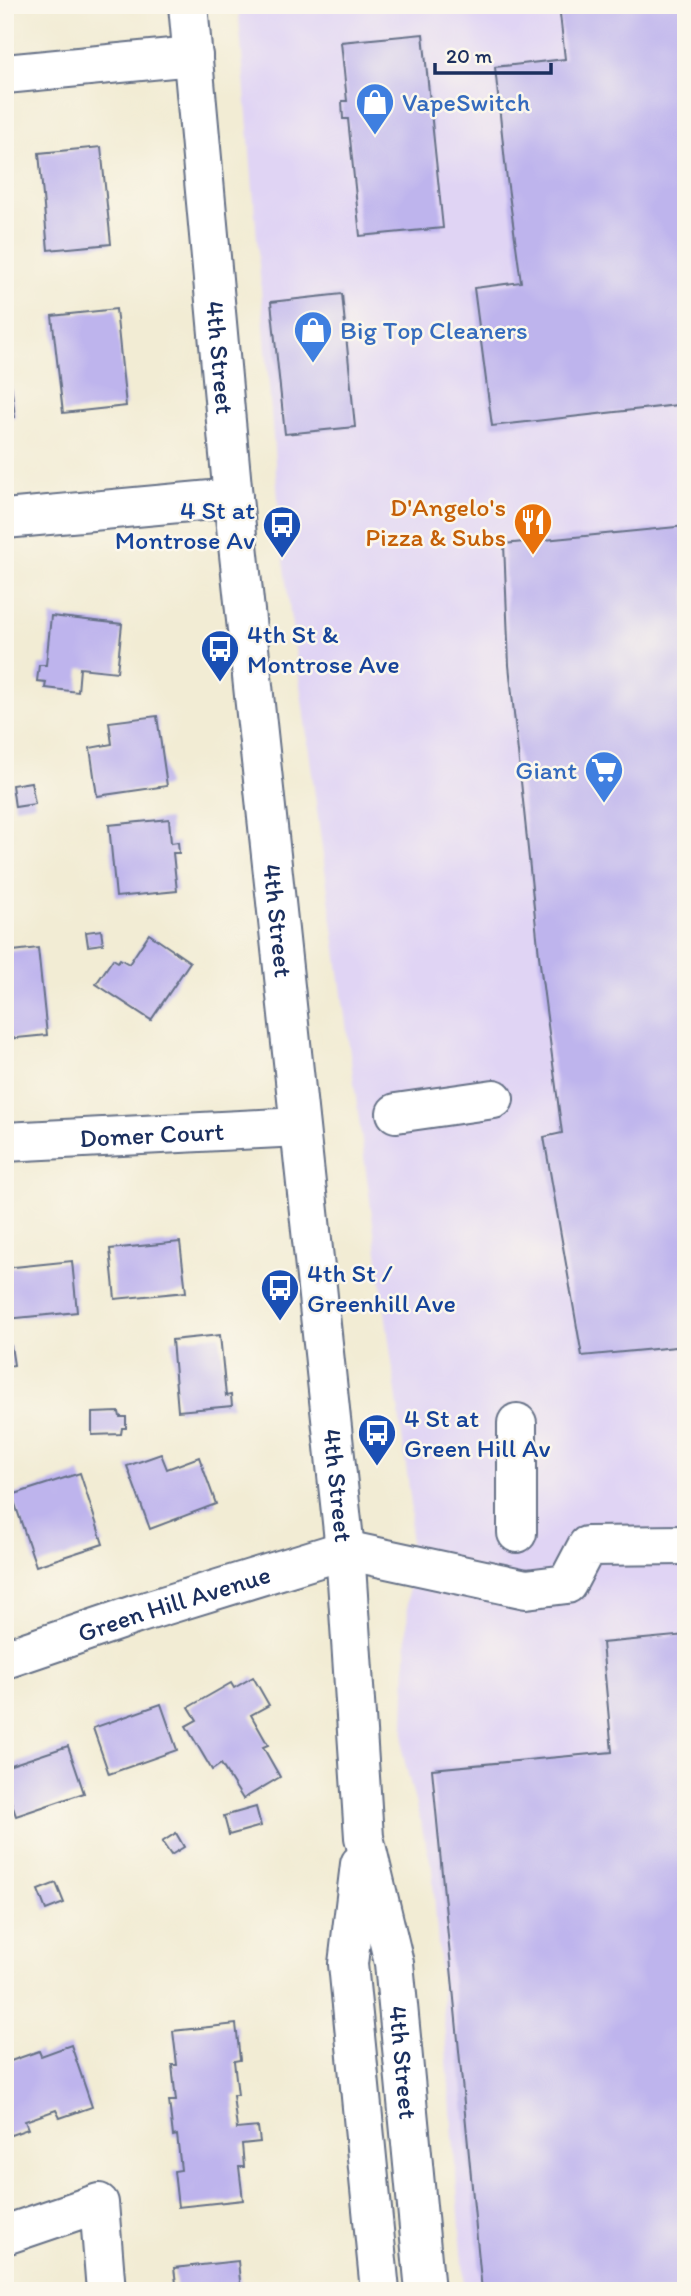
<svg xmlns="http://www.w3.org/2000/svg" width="691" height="2296" font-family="Itim,sans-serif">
  <rect width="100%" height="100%" fill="#fbf7ec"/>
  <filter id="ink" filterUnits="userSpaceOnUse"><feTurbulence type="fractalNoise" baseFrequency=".0143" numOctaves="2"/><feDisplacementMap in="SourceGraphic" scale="14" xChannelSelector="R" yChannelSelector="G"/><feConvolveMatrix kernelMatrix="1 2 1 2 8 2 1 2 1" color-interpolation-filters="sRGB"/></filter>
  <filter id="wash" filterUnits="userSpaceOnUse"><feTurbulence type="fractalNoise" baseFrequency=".00686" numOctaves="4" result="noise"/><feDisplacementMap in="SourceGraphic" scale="28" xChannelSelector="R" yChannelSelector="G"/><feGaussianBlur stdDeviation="1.57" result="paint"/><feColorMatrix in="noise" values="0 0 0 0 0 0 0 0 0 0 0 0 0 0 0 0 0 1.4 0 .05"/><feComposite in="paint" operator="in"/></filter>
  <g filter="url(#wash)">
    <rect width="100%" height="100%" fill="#f2ecd4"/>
    <path fill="#e0d4f4" d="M238,5h448v2286h-221l-33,-423 -29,-113 8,-252 -128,-943z"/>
    <g id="blocks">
      <g fill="#beb4ed">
        <path d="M559,5h127v399l-194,22 -18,-138 47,-6 -15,-110 -11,-105 70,-8z"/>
        <path d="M423,34l20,194 -83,8 -12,-117h-5l-1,-18h5l-6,-59z"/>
        <path d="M101,147l10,97 -63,6 -9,-97z"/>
        <path d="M342,294l13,133 -70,7 -14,-132z"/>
        <path d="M116,309l10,97 -63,7 -11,-97z"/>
        <path d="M5,352h2l8,65 -10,1z"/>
        <path d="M686,526v820l-104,10 -38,-219 18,-4 -23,-177 -30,-291 -5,-121z"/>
        <path d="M51,616l71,8 -5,48 -37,-4 -2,24 -33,-4 1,-6 -9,-1 2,-16h7z"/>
        <path d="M157,716l10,70 -70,10 -7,-48 22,-4 -3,-22z"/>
        <path d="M31,782l4,22 -20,3 -3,-22z"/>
        <path d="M169,819l2,24 7,-1 1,11h-6l4,38 -61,6 -7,-72z"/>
        <path d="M101,930l2,14 -15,2 -2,-14z"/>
        <path d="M149,934l41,28 -39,58 -55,-36 17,-25 5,3 2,-3 9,5z"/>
        <path d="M38,948l9,87 -40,4 -2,-87z"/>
        <path d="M180,1242l6,50 -71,7 -5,-50z"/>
        <path d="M72,1261l5,51 -70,7 -2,-51z"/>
        <path d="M220,1335l6,61 5,-1 1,11 -54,5 -6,-71z"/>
        <path d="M11,1346l3,19 -9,2v-20z"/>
        <path d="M119,1412l1,5h6v11h-4l-1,6 -29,1v-22z"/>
        <path d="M161,1454l6,15 32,-12 17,47 -66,25 -23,-63z"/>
        <path d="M80,1473l23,71 -67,22 -24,-71z"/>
        <path d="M686,1635v656h-204l-50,-522 180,-17 -10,-109z"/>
        <path d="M253,1677l16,28 -18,10 17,30 -5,2 17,30 -37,22 -22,-35 -9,6 -26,-44 11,-6 -8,-13 42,-24 3,5z"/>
        <path d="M161,1704l16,46 -68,24 -16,-46z"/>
        <path d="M68,1746l16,47 -68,23 -11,-32v-17z"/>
        <path d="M256,1807l5,19 -32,9 -5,-19z"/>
        <path d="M176,1833l8,14 -13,8 -9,-13z"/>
        <path d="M56,1883l8,20 -18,7 -8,-20z"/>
        <path d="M236,2024l4,36 -6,1 4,34h-5l4,34 21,-2 2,15 -18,2 2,23h-5l4,33 -65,7 -4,-36 7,-1 -4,-35 -4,1 -4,-35h7l-4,-36h5l-4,-34z"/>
        <path d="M71,2045l21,62 -32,11 -4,-8 -31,11 3,8 -23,8v-74l34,-12 2,5z"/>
        <path d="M238,2261l3,30h-64l-3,-23z"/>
      </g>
    </g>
  </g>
  <g filter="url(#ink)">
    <use href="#blocks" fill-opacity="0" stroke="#667187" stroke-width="2"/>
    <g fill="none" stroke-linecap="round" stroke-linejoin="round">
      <g stroke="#667187" stroke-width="42">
        <g id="minor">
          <path id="s1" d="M188,5l45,493 112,1052 19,287 30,126 31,328"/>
          <path d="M5,74l188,-18"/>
          <path d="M5,519l228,-21"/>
          <path d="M396,1113l98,-14"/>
          <path id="s2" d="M5,1142l294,-15"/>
          <path d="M517,1533v-110"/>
          <path id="s3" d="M5,1659l132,-45 208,-64 181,39 41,-5 20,-38 99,-1"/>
          <path d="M360,1864l-12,100 32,327"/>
          <path d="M5,2235l94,-32 7,88"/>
        </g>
      </g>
      <use href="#minor" stroke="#fff" stroke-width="38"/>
    </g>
  </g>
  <defs>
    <g id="shop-pin" transform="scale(2.0125)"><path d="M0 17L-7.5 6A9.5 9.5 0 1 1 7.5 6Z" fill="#3f7fe0" stroke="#fbf7ec"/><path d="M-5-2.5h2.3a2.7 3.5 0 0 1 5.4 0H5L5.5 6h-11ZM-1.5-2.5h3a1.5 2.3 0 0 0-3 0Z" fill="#fff"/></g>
    <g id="restaurant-pin" transform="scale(2.0125)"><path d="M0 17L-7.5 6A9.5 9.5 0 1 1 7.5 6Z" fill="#e8710a" stroke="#fbf7ec"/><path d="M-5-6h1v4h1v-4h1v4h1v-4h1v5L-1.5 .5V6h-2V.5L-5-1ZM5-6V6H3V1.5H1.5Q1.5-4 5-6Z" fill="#fff"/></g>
    <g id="bus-pin" transform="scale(2.0125)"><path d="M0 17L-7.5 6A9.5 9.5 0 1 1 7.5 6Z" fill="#1a4fb4" stroke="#fbf7ec"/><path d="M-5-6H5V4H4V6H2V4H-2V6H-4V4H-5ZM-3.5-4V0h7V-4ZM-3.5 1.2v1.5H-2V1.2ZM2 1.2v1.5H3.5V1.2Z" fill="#fff"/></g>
    <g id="supermarket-pin" transform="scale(2.0125)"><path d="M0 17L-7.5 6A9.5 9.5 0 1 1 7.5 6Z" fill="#3f7fe0" stroke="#fbf7ec"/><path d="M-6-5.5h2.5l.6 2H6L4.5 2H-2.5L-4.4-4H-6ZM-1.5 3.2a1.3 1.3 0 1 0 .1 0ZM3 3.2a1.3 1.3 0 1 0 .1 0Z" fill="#fff"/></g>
  </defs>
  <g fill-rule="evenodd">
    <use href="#shop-pin" x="375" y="102"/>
    <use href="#shop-pin" x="313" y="330"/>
    <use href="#restaurant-pin" x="533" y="522"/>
    <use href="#bus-pin" x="282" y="525"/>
    <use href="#bus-pin" x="220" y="649"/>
    <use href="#supermarket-pin" x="604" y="770"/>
    <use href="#bus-pin" x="280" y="1288"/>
    <use href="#bus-pin" x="377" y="1433"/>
  </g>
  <g text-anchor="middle" stroke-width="5" stroke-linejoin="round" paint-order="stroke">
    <g font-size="26" fill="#366cbe" stroke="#fbf7ec" text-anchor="start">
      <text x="402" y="111">VapeSwitch</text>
      <text x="340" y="339">Big Top Cleaners</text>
      <text x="577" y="779" text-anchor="end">Giant</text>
    </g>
    <g font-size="26" fill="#1b2f5e" stroke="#fbf7ec">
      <text dy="9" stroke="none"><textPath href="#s1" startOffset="354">4th Street</textPath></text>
      <text dy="9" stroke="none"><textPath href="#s1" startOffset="920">4th Street</textPath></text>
      <text dy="9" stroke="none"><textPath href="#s2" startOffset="147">Domer Court</textPath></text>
      <text dy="9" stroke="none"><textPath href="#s1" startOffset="1488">4th Street</textPath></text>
      <text dy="9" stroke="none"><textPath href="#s3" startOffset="178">Green Hill Avenue</textPath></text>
      <text dy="9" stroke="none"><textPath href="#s1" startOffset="2070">4th Street</textPath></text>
    </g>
    <g font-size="26" fill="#c56008" stroke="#fbf7ec" text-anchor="end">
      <text x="506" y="516">D'Angelo's<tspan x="506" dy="30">Pizza &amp; Subs</tspan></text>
    </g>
    <g font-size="26" fill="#164399" stroke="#fbf7ec" text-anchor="start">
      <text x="255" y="519" text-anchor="end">4 St at<tspan x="255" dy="30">Montrose Av</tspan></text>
      <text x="247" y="643">4th St &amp;<tspan x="247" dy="30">Montrose Ave</tspan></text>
      <text x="307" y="1282">4th St /<tspan x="307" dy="30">Greenhill Ave</tspan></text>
      <text x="404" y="1427">4 St at<tspan x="404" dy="30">Green Hill Av</tspan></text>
    </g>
  </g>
  <rect width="691" height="2296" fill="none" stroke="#fbf7ec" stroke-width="28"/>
  <path d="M435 63v10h116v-10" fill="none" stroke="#1b2f5e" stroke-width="3.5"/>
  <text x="446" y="63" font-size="21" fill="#1b2f5e" stroke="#fbf7ec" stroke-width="5" paint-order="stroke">20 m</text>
</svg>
